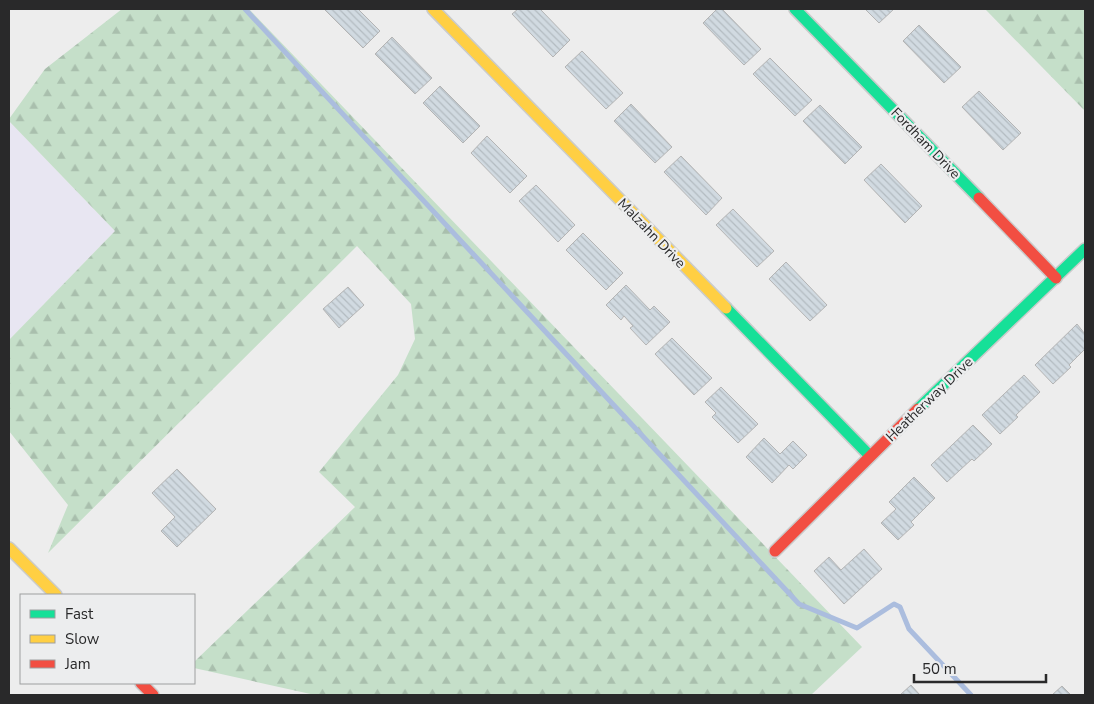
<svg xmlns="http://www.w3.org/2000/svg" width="1094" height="704" font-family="'Nunito Sans',sans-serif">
  <defs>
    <pattern id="forest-firs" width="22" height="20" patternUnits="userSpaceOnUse" patternTransform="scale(1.25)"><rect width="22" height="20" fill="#c5dfc9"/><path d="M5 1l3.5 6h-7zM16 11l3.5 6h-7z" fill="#a9bfad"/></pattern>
    <pattern id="building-back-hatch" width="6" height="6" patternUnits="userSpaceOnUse" patternTransform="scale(1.25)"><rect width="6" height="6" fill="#d1dae1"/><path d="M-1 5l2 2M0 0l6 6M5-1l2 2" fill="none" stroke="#b3bbc1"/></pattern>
  </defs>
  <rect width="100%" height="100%" fill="#ededed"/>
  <path fill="#e8e6f2" d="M9,121l106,110 -106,109z"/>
  <g fill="url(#forest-firs)">
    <path d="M122,9h127l613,638 -51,48h-496l-121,-27v-6l161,-155 -36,-35 79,-97 17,-36 -4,-35 -54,-58 -309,307 20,-48 -59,-74v-91l106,-109 -106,-110v-2l36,-50z"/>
    <path d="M985,9h100v102z"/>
  </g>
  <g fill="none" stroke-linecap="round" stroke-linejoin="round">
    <path stroke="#abbdde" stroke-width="5" d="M245,9l554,595 58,24 37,-24 6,3 9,22 62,66"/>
  </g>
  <g fill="url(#building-back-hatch)" stroke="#b4b4b4">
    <path d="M324,9h34l22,22 -17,17z"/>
    <path d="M518,9h22l30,31 -17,17 -41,-43z"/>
    <path d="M717,9h5l39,40 -17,16 -41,-42z"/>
    <path d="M865,9h29l-15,14z"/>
    <path d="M919,25l42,42 -17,16 -41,-42z"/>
    <path d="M392,37l40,41 -17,16 -40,-40z"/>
    <path d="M582,51l41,42 -17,16 -41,-42z"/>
    <path d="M770,58l42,42 -17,16 -42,-42z"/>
    <path d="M440,86l40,40 -17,17 -40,-40z"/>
    <path d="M979,91l42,42 -18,17 -41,-43z"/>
    <path d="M631,104l41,43 -17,16 -41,-42z"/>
    <path d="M820,105l42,42 -17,17 -42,-43z"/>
    <path d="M487,136l40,40 -17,17 -39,-40z"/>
    <path d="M681,156l41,42 -16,17 -42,-43z"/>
    <path d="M881,164l41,42 -17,17 -41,-43z"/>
    <path d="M536,185l39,40 -17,17 -39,-41z"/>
    <path d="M733,209l41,42 -17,16 -41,-42z"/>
    <path d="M583,233l40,40 -17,17 -40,-40z"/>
    <path d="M786,262l41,43 -17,16 -41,-42z"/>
    <path d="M626,285l24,25 4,-4 16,16 -24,23 -16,-17 3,-2 -9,-10 -3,4 -15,-15z"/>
    <path d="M348,287l16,18 -25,23 -16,-19z"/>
    <path d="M1077,324l8,10v15l-16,16 2,2 -18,17 -18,-19z"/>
    <path d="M672,338l40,40 -18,17 -39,-41z"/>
    <path d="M1024,375l16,17 -24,23 2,2 -18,17 -18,-19z"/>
    <path d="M721,387l37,37 -20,19 -26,-26 4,-4 -11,-11z"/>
    <path d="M973,425l19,19 -18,17 -2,-2 -25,23 -16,-17z"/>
    <path d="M764,438l16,16 13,-13 14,14 -14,14 -4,-4 -17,18 -26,-26z"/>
    <path d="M177,469l39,40 -39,38 -16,-16 14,-14 -23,-24z"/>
    <path d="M914,477l21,21 -24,24 3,3 -16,15 -17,-17 15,-14 -7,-7z"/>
    <path d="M864,549l18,20 -38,35 -30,-33 15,-14 12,13z"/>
    <path d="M911,685l9,10h-20z"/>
    <path d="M1062,686l9,9h-19z"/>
  </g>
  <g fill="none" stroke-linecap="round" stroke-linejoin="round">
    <g stroke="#cacbcb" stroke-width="14">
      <g id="fast">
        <path d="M795,9l184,189"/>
        <path d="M726,308l144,148"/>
        <path d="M918,409l167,-160"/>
      </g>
    </g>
    <g stroke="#cacbcb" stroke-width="14">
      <g id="slow">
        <path d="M433,9l293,299"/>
        <path d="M9,548l47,47"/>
      </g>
    </g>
    <g stroke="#cacbcb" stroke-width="14">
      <g id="jam">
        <path d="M979,198l77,80"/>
        <path d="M775,551l143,-142"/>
        <path d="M141,683l12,12"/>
      </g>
    </g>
    <use href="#fast" stroke="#16e098" stroke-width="11"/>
    <use href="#slow" stroke="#ffcf43" stroke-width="11"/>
    <use href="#jam" stroke="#f24e42" stroke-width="11"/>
  </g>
  <g text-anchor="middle" stroke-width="4.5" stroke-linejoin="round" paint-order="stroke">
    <g font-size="14" fill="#29292a" stroke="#ecedee">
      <text transform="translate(926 143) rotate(46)" y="5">Fordham Drive</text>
      <text transform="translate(652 233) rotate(46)" y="5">Malzahn Drive</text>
      <text transform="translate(929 399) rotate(-44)" y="5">Heatherway Drive</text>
    </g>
  </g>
  <rect width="1094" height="704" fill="none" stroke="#29292a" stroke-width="20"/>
  <rect x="20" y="594" width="175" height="90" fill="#ecedee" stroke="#9e9fa0"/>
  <rect x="30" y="610" width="25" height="8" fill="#16e098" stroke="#9e9fa0"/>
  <text x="65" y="619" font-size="15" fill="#29292a">Fast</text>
  <rect x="30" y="635" width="25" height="8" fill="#ffcf43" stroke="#9e9fa0"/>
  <text x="65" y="644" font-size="15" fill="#29292a">Slow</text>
  <rect x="30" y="660" width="25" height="8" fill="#f24e42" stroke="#9e9fa0"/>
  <text x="65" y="669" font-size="15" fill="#29292a">Jam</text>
  <path d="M914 674v8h132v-8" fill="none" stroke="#29292a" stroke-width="2.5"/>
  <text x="922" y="674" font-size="15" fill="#29292a" stroke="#ecedee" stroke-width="4" paint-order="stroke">50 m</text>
</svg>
